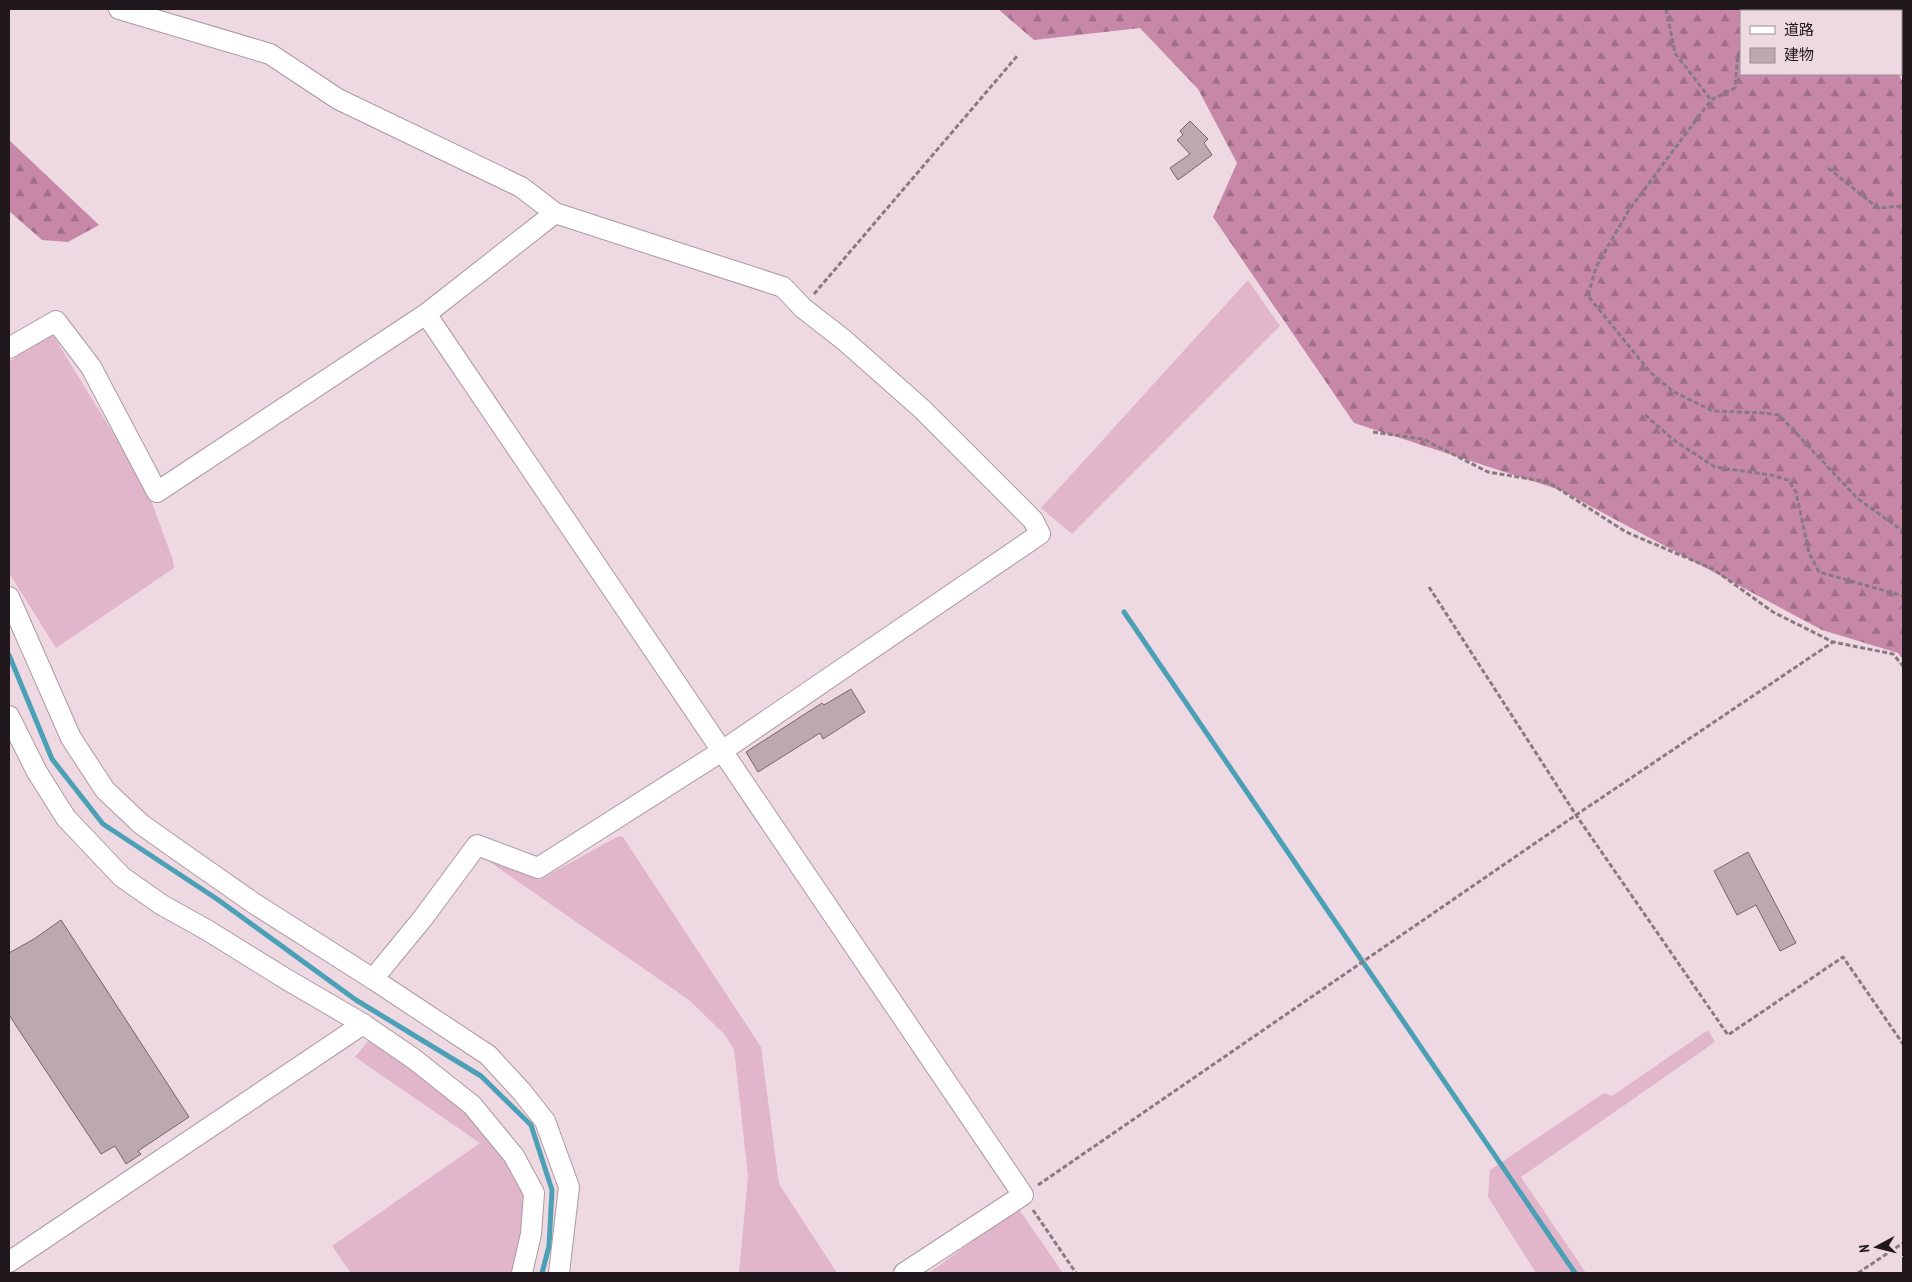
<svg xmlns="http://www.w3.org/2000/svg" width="1912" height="1282" font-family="'PT Sans Narrow','Noto Sans JP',sans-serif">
  <defs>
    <pattern id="forest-firs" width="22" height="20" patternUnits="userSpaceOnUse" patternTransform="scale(1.25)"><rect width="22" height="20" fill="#c788a8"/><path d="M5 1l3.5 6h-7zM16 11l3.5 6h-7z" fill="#a16e88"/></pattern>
  </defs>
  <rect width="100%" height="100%" fill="#eed9e3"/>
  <g fill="#e1b5ca">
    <path d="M1248,280l32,46 -208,208 -31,-26z"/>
    <path d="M51,332l95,155 27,73 1,8 -118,80 -47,-75v-211z"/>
    <path d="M619,836l4,1 138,210 18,137 58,89h-98l9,-97 -14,-127 -10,-15 -35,-34 -208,-144 8,-2 50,26z"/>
    <path d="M1708,1030l7,12 -194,135 65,96h-50l-48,-76 2,-27 114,-77 8,3z"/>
    <path d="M370,1039l94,70 40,45 23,35 -3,40 -10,44h-163l-19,-27 148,-103 -125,-86z"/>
    <path d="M1018,1208l45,65h-134z"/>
  </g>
  <g fill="url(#forest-firs)">
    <path d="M998,9h858l1,2h-116v63h157l5,8v577l-5,-6 -76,-23 -262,-140 -206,-67 -141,-206 24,-54 -39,-74 -58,-61 -106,12z"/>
    <path d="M9,140l90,85 -31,17 -26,-2 -33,-29z"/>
  </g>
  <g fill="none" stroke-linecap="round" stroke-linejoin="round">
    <g stroke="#4ba0b6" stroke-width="5">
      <path d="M1124,612l451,661"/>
      <path d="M9,655l43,104 51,65 114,75 139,101 125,76 50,49 21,65 -3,56 -7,27"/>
    </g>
  </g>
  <g fill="#bca8b1" stroke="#76636c">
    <path d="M1190,121l18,18 -4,4 8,12 -34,25 -8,-12 20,-14 -13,-14 6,-5 -3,-4z"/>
    <path d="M851,689l14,23 -42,27 -3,-6 -62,39 -12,-20 76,-49 2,2z"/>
    <path d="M1748,852l48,91 -16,8 -24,-46 -19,10 -23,-44z"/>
    <path d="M61,920l128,197 -51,34 3,3 -15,10 -11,-18 -14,8 -92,-139v-62l25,-14z"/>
  </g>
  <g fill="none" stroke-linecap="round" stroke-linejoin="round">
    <g stroke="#ad99a2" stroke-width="22">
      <g id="minor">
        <path d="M119,9l151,45 68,45 183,88 34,26 228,74 20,21 41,32 78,69 111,111 7,14 -318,217 -184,117 -61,-23 -54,73 -50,61 115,76 34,37 23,29 24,66 -10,86"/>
        <path d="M1857,11l2,-2"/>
        <path d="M426,314l597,881 -119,78"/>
        <path d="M9,348l47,-27 35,46 66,125 269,-178 129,-101"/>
        <path d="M9,597l62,141 34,52 36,34 48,34 66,46 118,75"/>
        <path d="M9,716l28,56 29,46 56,59 40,28 45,25 79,49 77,45"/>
        <path d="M9,1262l354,-238 51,35 58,46 42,51 20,37 -3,41 -9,39"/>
      </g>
    </g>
    <g stroke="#897a81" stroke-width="3" stroke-dasharray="5 2.5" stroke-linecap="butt">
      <path d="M1666,9l9,44 36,47"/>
      <path d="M1770,11l1,-2"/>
      <path d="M1741,51l-3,3 -3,34 -24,12 -82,110 -33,57 -8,29 63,77 23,19 39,19 51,2 15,2 78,83 46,33"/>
      <path d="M1828,168l50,40 25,-2"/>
      <path d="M814,294l204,-239"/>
      <path d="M1645,415l30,26 40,26 56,8 17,5 8,12 13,61 10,19 84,24"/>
      <path d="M1373,432l50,7 65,33 60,10 78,50 87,37 60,43 60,30 60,12 10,12"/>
      <path d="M1429,587l147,228 152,220 115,-78 60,87"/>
      <path d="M1038,1185l538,-370 257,-173"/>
      <path d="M1033,1210l43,63"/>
      <path d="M1858,1273l45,-30"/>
    </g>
    <use href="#minor" stroke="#fff" stroke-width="20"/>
  </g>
  <rect width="1912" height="1282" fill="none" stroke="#20181c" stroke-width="20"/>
  <rect x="1740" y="10" width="162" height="65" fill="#eed9e3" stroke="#9c8c93"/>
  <rect x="1750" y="26" width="25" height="8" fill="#ffffff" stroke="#9c8c93"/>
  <text x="1784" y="35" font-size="15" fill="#20181c">道路</text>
  <rect x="1750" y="48" width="25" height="15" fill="#bca8b1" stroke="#9c8c93"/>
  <text x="1784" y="60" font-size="15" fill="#20181c">建物</text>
  <g transform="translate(1877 1247) rotate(263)" stroke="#eed9e3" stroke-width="4" paint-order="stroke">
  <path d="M0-4L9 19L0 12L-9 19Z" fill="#20181c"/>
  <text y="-8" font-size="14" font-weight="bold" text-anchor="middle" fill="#20181c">N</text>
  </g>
</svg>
